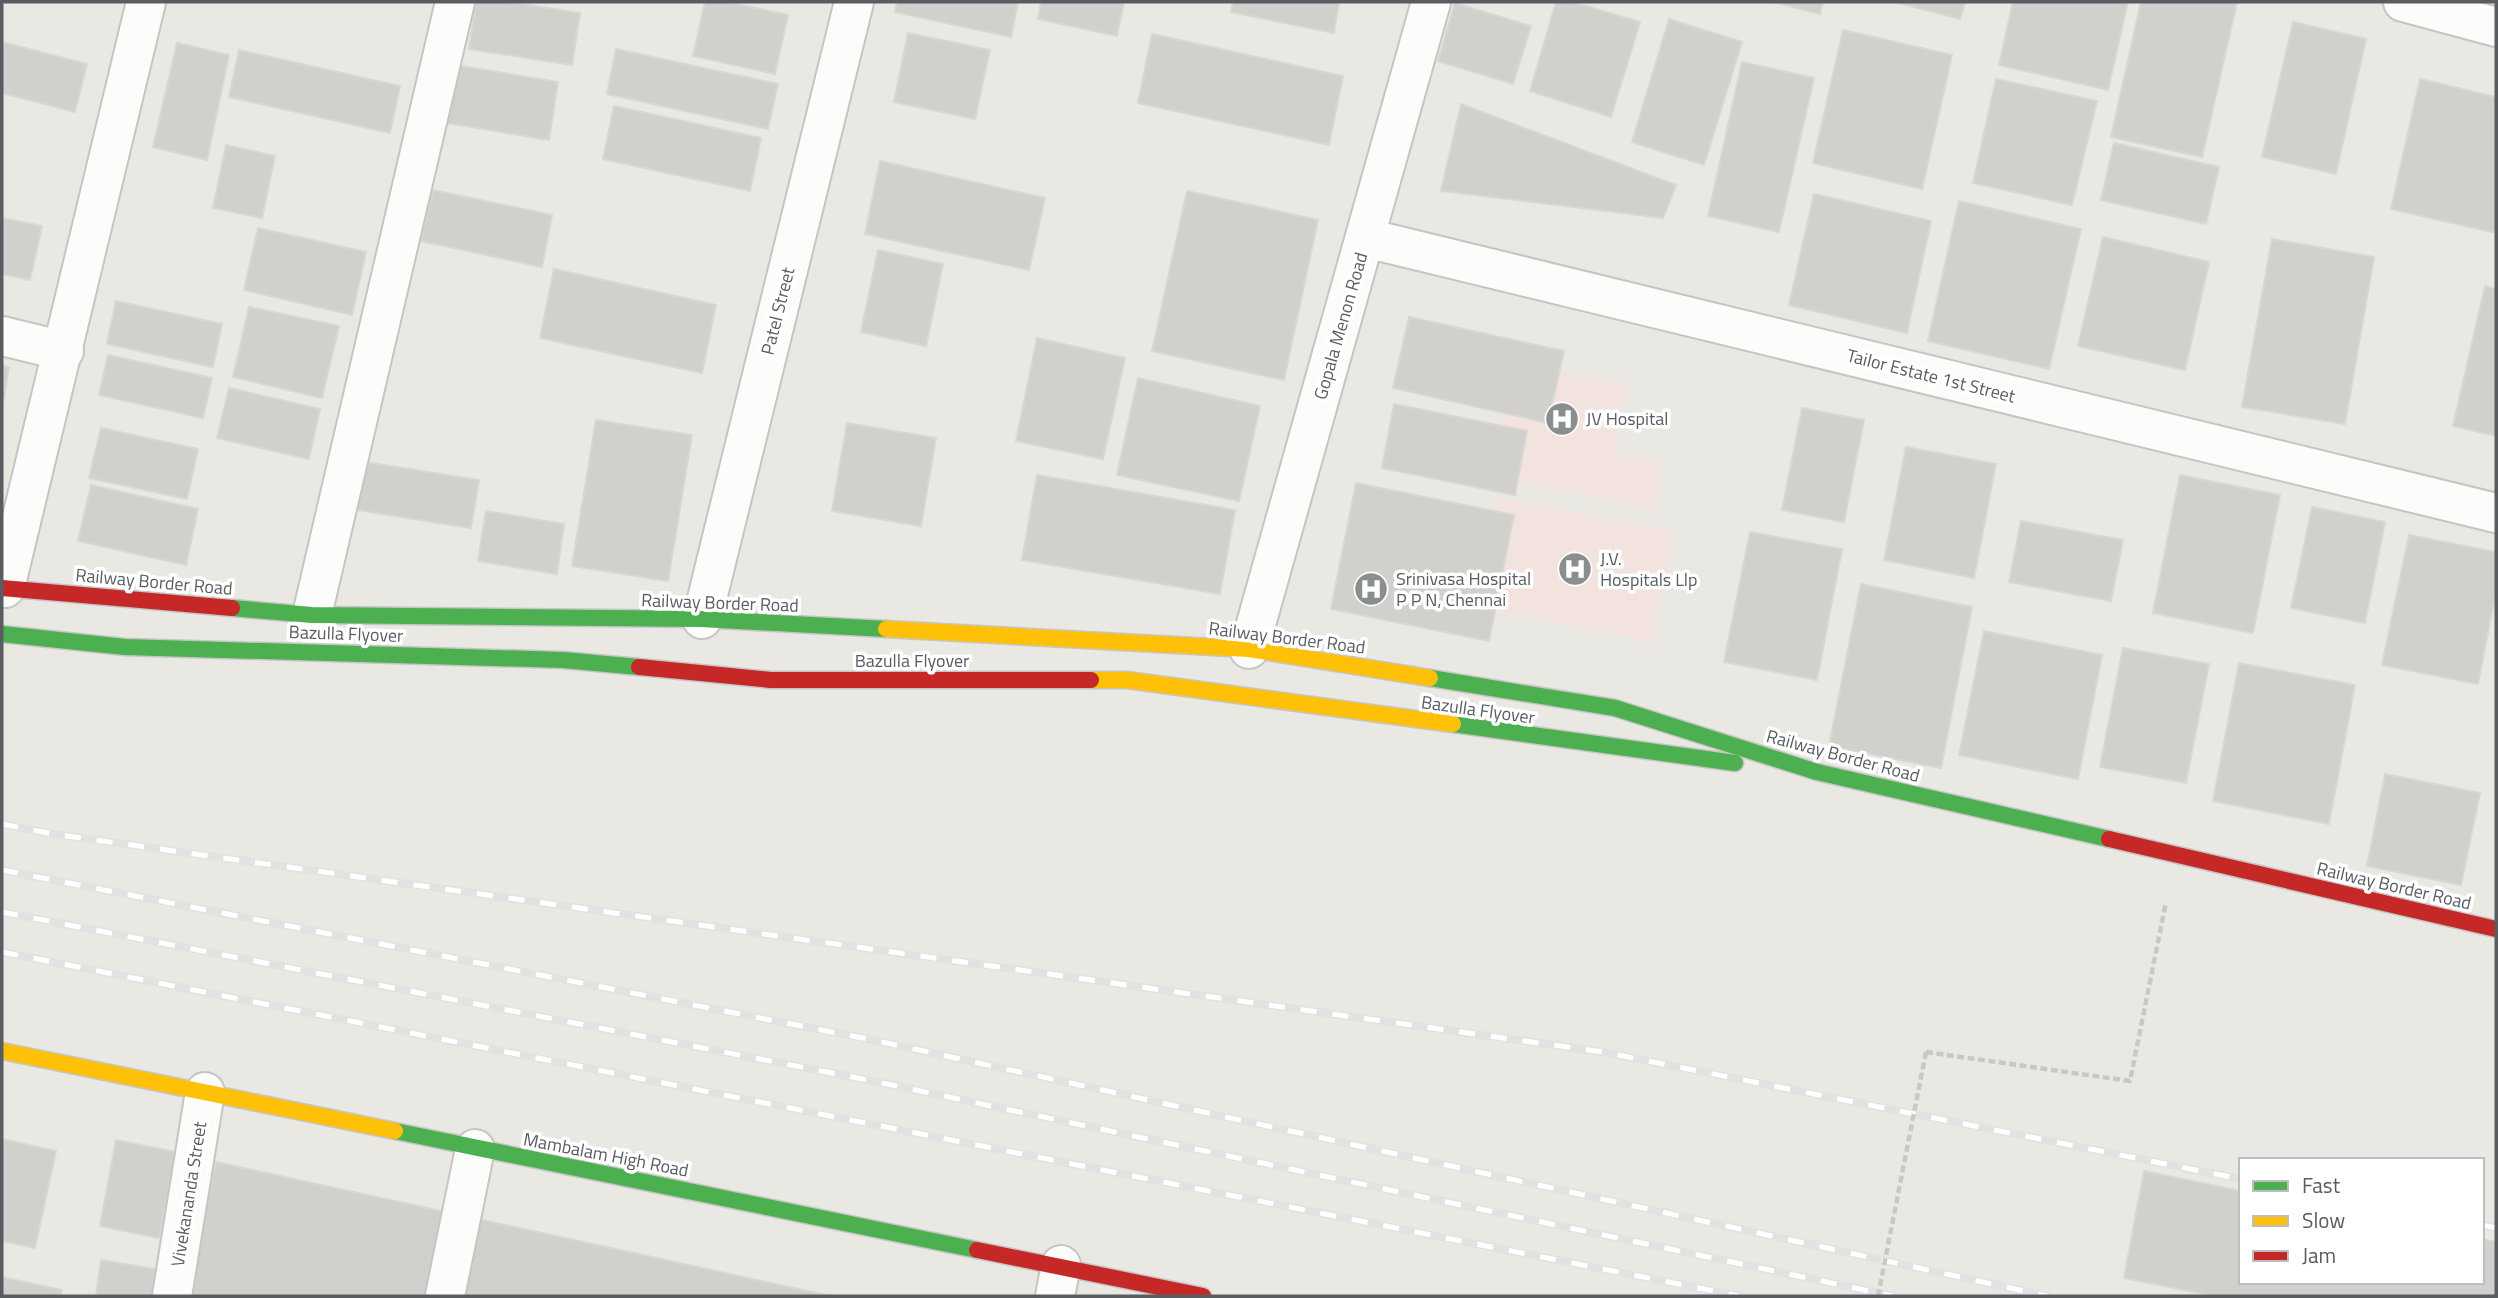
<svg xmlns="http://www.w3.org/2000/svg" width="2498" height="1298" font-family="'Titillium Web',sans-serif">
  <rect width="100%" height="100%" fill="#e9e8e3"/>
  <g fill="#f2e3df">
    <path d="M1514,362l114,23 -14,69 50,9 -9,47 -163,-33z"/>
    <path d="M1498,497l176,35 -21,110 -177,-35z"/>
  </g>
  <g fill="#d1d0cd" stroke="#d8d7d2" stroke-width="2">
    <path d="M476,2h34l70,11 -8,52 -103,-16z"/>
    <path d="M705,2h22l61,13 -13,59 -82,-18z"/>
    <path d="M897,2h121l-7,35 -116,-25z"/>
    <path d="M1041,2h83l-7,34 -79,-17z"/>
    <path d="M1233,2h106l-5,31 -103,-21z"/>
    <path d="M1556,2h16l68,20 -29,95 -81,-26z"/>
    <path d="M1773,2h50l-3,12z"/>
    <path d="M1895,2h70l-5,17z"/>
    <path d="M2013,2h115l-20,88 -109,-25z"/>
    <path d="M2141,2h96l-35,155 -91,-20z"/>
    <path d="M1455,3l76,23 -18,58 -75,-23z"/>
    <path d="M1669,19l73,23 -38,123 -72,-23z"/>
    <path d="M2293,22l73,17 -30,135 -74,-17z"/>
    <path d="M1843,30l109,25 -30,134 -109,-26z"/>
    <path d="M908,33l82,17 -15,69 -81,-17z"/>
    <path d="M1152,34l191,42 -14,69 -191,-42z"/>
    <path d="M2,42l85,22 -12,48 -73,-19z"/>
    <path d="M177,43l52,12 -22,105 -54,-13z"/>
    <path d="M616,49l162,35 -10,45 -161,-35z"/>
    <path d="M239,50l161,36 -10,47 -161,-36z"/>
    <path d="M1742,62l72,16 -35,154 -71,-16z"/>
    <path d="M450,64l108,18 -9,58 -108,-18z"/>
    <path d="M1996,79l101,22 -25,104 -99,-22z"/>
    <path d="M2420,79l76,18v136l-105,-24z"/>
    <path d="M1461,104l215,81 -13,33 -222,-27z"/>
    <path d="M614,106l147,32 -11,53 -147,-32z"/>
    <path d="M2114,143l105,24 -13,57 -105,-24z"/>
    <path d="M226,145l49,11 -13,62 -49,-10z"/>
    <path d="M880,161l165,37 -16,72 -164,-36z"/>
    <path d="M433,190l119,25 -10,52 -121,-26z"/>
    <path d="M1187,191l131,29 -34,160 -132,-29z"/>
    <path d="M1814,194l117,27 -24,112 -118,-28z"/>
    <path d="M1959,201l122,28 -32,140 -121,-28z"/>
    <path d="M2,218l40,8 -12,54 -28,-6z"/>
    <path d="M258,228l108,24 -14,63 -108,-25z"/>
    <path d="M2103,237l106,25 -24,108 -107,-24z"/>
    <path d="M2272,239l102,18 -29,167 -103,-17z"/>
    <path d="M878,250l65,14 -17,82 -65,-14z"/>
    <path d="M554,269l162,36 -14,68 -162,-35z"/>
    <path d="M2485,286l11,3v147l-43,-10z"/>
    <path d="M116,301l106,23 -9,43 -106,-23z"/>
    <path d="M249,307l90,19 -17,72 -89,-21z"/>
    <path d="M1409,317l155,34 -16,72 -155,-35z"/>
    <path d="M1037,338l88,20 -22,101 -87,-18z"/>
    <path d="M108,355l104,23 -9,40 -104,-23z"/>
    <path d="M2,366l7,1 -7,42z"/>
    <path d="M1138,378l122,28 -21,95 -122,-26z"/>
    <path d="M229,388l91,21 -11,50 -92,-21z"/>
    <path d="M1394,404l133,27 -12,64 -133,-27z"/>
    <path d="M1802,408l62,12 -20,102 -62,-12z"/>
    <path d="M596,420l96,15 -24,146 -96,-15z"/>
    <path d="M847,423l89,15 -15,88 -89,-15z"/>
    <path d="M101,428l97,21 -11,50 -98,-21z"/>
    <path d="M1906,447l90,17 -22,114 -90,-18z"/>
    <path d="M365,462l114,18 -8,48 -114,-18z"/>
    <path d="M1037,475l198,35 -15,84 -198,-34z"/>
    <path d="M2180,475l100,20 -27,138 -100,-20z"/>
    <path d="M1356,483l158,32 -25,126 -158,-32z"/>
    <path d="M91,485l107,24 -12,56 -108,-24z"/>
    <path d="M2312,507l73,15 -20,101 -74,-15z"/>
    <path d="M486,511l78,13 -7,50 -79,-13z"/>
    <path d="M2021,521l102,19 -12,61 -102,-19z"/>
    <path d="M1750,532l92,17 -25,131 -93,-18z"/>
    <path d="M2409,535l87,17v39l-18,93 -96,-19z"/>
    <path d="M1861,584l111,23 -31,161 -112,-22z"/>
    <path d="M1984,631l118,24 -24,124 -119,-24z"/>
    <path d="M2123,648l86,16 -23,119 -86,-16z"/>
    <path d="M2239,663l116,22 -26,139 -116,-23z"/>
    <path d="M2385,774l95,19 -19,92 -94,-19z"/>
    <path d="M2,1139l54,12 -21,97 -33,-7z"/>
    <path d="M116,1140l60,12 -17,86 -59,-12z"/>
    <path d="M216,1162l615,134h-645z"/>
    <path d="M2144,1171l97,20v91h241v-43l14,3v54h-282l-90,-18z"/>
    <path d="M101,1260l55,9 -4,27h-56z"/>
    <path d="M2,1277l60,13 -1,6h-59z"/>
  </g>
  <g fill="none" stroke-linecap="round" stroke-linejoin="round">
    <g stroke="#c5c5c4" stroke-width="42">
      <g id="street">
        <path d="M2403,2l93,25"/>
        <path d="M1366,238l1130,275"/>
        <path d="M2,336l62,15"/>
        <path d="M5,588l141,-586"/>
        <path d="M312,615l143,-613"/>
        <path d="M702,619l152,-617"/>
        <path d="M1249,649l182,-647"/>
        <path d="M172,1296l33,-204"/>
        <path d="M445,1296l30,-147"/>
        <path d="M1055,1296l6,-31"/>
      </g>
    </g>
    <g stroke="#c6c6c5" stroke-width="19">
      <g id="fast">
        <path d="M232,608l80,7 390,4 184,10"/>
        <path d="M2,634l123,13 438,13 76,7"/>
        <path d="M1430,678l185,30 202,64 292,67"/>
        <path d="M1453,724l282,39"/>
        <path d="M395,1131l582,119"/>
      </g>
    </g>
    <g stroke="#c6c6c5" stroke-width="19">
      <g id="slow">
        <path d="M886,629l363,20 181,29"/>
        <path d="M1091,680h36l326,44"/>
        <path d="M2,1051l393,80"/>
      </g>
    </g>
    <g stroke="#c6c6c5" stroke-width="19">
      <g id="jam">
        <path d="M2,588l230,20"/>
        <path d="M639,667l132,13h320"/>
        <path d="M2109,839l387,90"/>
        <path d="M977,1250l226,46"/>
      </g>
    </g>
    <path stroke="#c4cac7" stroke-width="4.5" stroke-dasharray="7 3.5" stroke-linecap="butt" d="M1926,1052l204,29 36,-179"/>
    <use href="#street" stroke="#fcfcfb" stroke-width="38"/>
    <use href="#fast" stroke="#4caf50" stroke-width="16"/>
    <use href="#slow" stroke="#ffc107" stroke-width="16"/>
    <use href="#jam" stroke="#c62828" stroke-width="16"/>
    <g stroke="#e1e2e1" stroke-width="8">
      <g id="rail">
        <path d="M2,824l51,10 1550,218 638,127"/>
        <path d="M2,870l871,170 1174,256"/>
        <path d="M2,912l866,168 1025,216"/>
        <path d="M2,952l1737,344"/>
        <path d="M2482,1225l14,3"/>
      </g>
    </g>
    <use href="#rail" stroke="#fff" stroke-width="5" stroke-dasharray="16" stroke-linecap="butt"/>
    <path stroke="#c4cac7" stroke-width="4.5" stroke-dasharray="7 3.5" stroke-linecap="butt" d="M1878,1296l48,-244"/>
  </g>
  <defs>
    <g id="hospital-disc" transform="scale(1.75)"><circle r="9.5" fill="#8b8e8e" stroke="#fff"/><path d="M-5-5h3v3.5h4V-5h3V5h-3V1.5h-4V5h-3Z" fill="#fff"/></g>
  </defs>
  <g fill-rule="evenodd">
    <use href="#hospital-disc" x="1562" y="419"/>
    <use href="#hospital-disc" x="1575" y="569"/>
    <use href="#hospital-disc" x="1371" y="589"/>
  </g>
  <g text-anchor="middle" stroke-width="7" stroke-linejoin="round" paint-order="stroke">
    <g font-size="18" fill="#595d61" stroke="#fff">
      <text transform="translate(778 311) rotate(-76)" y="6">Patel Street</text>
      <text transform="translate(1341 326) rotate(-74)" y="6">Gopala Menon Road</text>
      <text transform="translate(1931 376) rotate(14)" y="6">Tailor Estate 1st Street</text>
      <text transform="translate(154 582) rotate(5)" y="6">Railway Border Road</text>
      <text transform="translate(720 603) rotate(2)" y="6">Railway Border Road</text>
      <text transform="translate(346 634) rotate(2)" y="6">Bazulla Flyover</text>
      <text transform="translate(1287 638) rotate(7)" y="6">Railway Border Road</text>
      <text x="912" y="667">Bazulla Flyover</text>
      <text transform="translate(1478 710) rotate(8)" y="6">Bazulla Flyover</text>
      <text transform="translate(1843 756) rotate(15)" y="6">Railway Border Road</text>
      <text transform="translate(2394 886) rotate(13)" y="6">Railway Border Road</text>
      <text transform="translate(606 1155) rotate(11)" y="6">Mambalam High Road</text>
      <text transform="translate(189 1194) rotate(-81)" y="6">Vivekananda Street</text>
    </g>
    <g font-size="18" fill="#595d61" stroke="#fff" text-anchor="start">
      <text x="1586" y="425">JV Hospital</text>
      <text x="1600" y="565">J.V.<tspan x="1600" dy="21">Hospitals Llp</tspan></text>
      <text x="1396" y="585">Srinivasa Hospital<tspan x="1396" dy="21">P P N, Chennai</tspan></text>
    </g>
  </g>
  <rect width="2498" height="1298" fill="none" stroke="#595d61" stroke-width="7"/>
  <rect x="2239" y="1158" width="245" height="126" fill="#ffffff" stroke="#bdbec0" stroke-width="2"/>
  <rect x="2253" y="1181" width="35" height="10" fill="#4caf50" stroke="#bdbec0" stroke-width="2"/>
  <text x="2302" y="1193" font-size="21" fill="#595d61">Fast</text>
  <rect x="2253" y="1216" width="35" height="10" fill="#ffc107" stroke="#bdbec0" stroke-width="2"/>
  <text x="2302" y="1228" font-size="21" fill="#595d61">Slow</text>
  <rect x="2253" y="1251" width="35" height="10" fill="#c62828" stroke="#bdbec0" stroke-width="2"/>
  <text x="2302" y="1263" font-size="21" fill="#595d61">Jam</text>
</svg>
